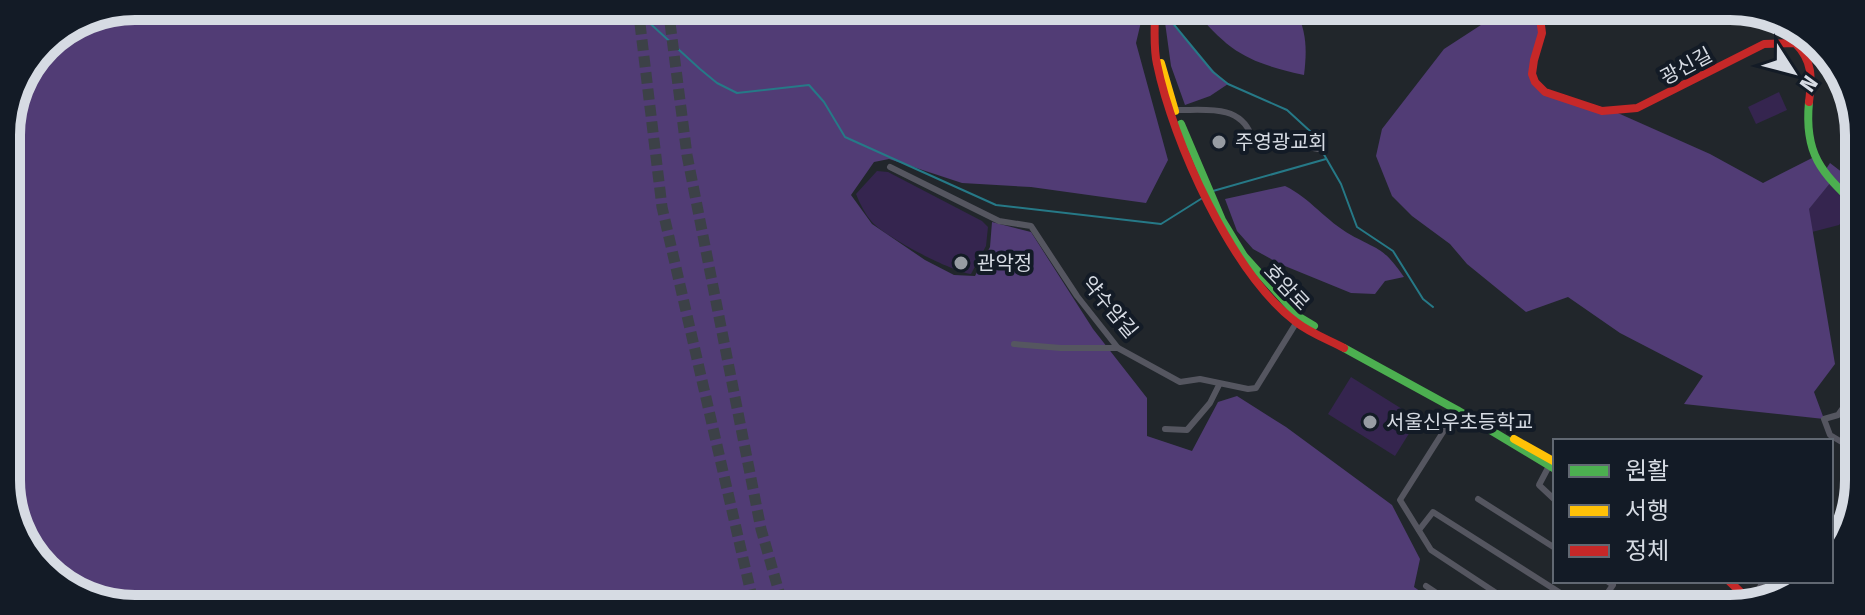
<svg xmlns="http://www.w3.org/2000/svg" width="1865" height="615" font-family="'Fira Sans Condensed','Noto Sans KR',sans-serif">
  <rect width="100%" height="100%" fill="#21262b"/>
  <g fill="#35254f">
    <path d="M1779,92l8,18 -31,14 -8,-17z"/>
    <path d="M877,171l11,1 94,49 6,6 -2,19 -15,28c-21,-3 -84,-36 -99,-52 -7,-8 -12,-18 -16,-28z"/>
    <path d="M1830,183l25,23 -16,19 -27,7 -4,-22z"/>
    <path d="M1351,377l67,42 -23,37 -67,-42z"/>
  </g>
  <g fill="#513c75">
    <path d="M135,6l1009,3 -8,34 32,117 -22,43 -115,-16 -69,-4 -73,-24 -15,3 -23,33 21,29 53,36 29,15 21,1 15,-29 2,-25 39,10 62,97 54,69v38l45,15 26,-49 19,-6 49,31 106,78 28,54 -6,28 30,21 -1343,-4 -63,-39 -30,-60 -2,-378 38,-84z"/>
    <path d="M1194,9h101c12,22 12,42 9,66 -54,-12 -75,-22 -110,-66z"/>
    <path d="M1504,10h35l3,23 -10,41 7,14 72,22 99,44 53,29 53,-27 8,16 6,-9 26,20v22l-25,-23 -22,27 26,155 -21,28 10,27 -140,-15 19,-28 -83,-43 -52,-36 -42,15 -59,-48 -17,-20 -38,-28 -20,-20 -16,-40 6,-27 62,-80z"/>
    <path d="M1164,15c22,24 40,49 64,69l-18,12 -25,9 -14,-39z"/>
    <path d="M1285,186c25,12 41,35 66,49 29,16 32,12 53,42l-19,4 -10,13 -24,-1 -71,-29 -27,-15 -16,-18 -12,-32z"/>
  </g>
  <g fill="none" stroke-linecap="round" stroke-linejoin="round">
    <g stroke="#267987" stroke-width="2">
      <path d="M632,7l68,62 17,14 20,10 72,-8 15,17 21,35 151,68 165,19 43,-27"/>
      <path d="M1161,9l52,63 15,12 59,26 24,22 30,52 16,43 36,24 30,48 10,8"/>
      <path d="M1213,191l113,-32"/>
    </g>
    <g stroke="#3c4147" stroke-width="11" stroke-dasharray="11 5.5" stroke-linecap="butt">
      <path d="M638,7l24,200 92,399"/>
      <path d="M668,7l19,148 74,374 22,77"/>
    </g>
    <g stroke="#555660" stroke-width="6">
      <path d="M1174,110c28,1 65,-7 77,25l67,14"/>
      <path d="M890,167l109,54 32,5 46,70 41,52 62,34 20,-3 48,10 8,-1 42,-68"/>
      <path d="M1014,344l47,4h57"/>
      <path d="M1457,410l-57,90 31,50 88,58"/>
      <path d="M1165,429l22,1 23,-27 9,-18"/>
      <path d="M1855,450l-25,-15 -6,-16 14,-4 17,-24"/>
      <path d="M1549,466l-10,19 16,15"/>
      <path d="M1478,499l77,49"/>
      <path d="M1831,523l24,-24"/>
      <path d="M1419,530l14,-18 151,96"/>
      <path d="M1426,586l33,22"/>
      <path d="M1752,603l11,-22"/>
      <path d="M1597,608l16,-23 -6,-4"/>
    </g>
    <g stroke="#4caf50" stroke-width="8">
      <path d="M1809,102c-5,52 12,70 47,103"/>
      <path d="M1181,124l41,96 22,36 55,61 15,9"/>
      <path d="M1344,348l113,62 98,59"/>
    </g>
    <g stroke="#ffc107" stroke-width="8">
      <path d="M1161,63l14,48"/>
      <path d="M1514,439l41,23"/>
    </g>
    <g stroke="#c62828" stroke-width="8">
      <path d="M1155,9c0,18 -2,38 2,55 16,78 75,209 139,258 14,11 33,18 48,26"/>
      <path d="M1539,10l3,23 -8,27 -2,14 3,8 10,10 57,19 35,-3 127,-64 31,-1c18,18 17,35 14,59"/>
      <path d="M1729,581l23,22"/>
    </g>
  </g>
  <g fill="#979ca3" stroke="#131b26" stroke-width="3">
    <circle cx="1219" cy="142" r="8"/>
    <circle cx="961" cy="263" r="8"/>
    <circle cx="1370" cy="422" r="8"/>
  </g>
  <g text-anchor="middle" stroke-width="8" stroke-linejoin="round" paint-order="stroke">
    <g font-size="20" fill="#d6dbe3" stroke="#131b26">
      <text transform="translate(1686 66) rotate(-28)" y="7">광신길</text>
      <text transform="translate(1287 287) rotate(46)" y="7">호암로</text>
      <text transform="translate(1110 307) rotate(50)" y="7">약수암길</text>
    </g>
    <g font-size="20" fill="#d6dbe3" stroke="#131b26" text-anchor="start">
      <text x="1235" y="149">주영광교회</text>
      <text x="977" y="270">관악정</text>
      <text x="1386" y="429">서울신우초등학교</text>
    </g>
  </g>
  <path d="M0 0H1865V615H0ZM135 20H1730A115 115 0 0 1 1845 135V480A115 115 0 0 1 1730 595H135A115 115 0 0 1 20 480V135A115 115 0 0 1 135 20Z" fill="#131b26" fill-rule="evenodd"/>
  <path fill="none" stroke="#d6dbe3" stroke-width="10" d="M135 20H1730A115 115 0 0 1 1845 135V480A115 115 0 0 1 1730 595H135A115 115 0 0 1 20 480V135A115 115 0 0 1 135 20Z"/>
  <rect x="1553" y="439" width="280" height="144" fill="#131b26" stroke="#616872" stroke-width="2"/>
  <rect x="1569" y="465" width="40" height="12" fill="#4caf50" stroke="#616872" stroke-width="2"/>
  <text x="1625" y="479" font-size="24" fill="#d6dbe3">원활</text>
  <rect x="1569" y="505" width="40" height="12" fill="#ffc107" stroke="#616872" stroke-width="2"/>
  <text x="1625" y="519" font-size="24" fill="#d6dbe3">서행</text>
  <rect x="1569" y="545" width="40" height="12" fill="#c62828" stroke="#616872" stroke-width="2"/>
  <text x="1625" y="559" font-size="24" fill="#d6dbe3">정체</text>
  <g transform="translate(1793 72) rotate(126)" stroke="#131b26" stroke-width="6" paint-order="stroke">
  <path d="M0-6L14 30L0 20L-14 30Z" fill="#d6dbe3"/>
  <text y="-12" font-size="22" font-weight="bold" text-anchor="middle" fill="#d6dbe3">N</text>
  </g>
</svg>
